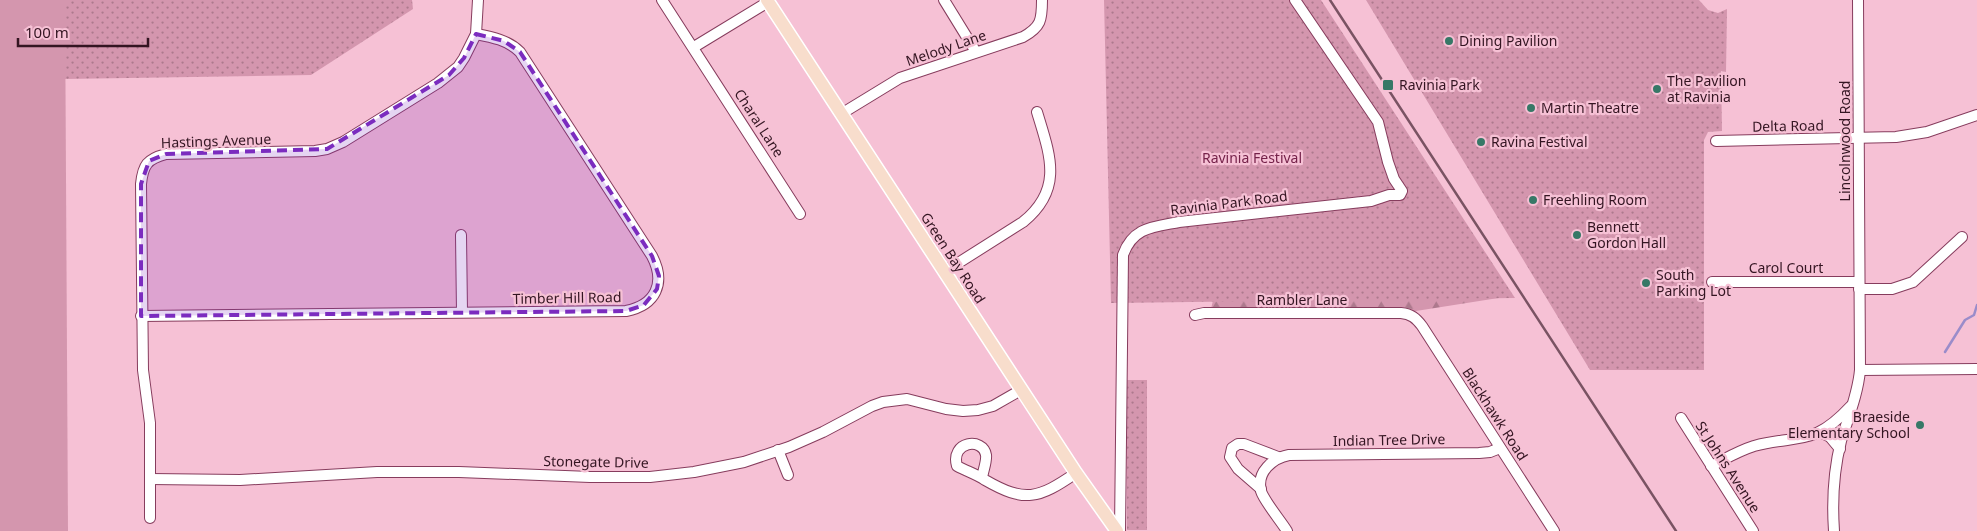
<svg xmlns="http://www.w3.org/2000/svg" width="1977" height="531" font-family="'Noto Sans',sans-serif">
  <defs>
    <pattern id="forest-firs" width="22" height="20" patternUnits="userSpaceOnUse" patternTransform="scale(1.25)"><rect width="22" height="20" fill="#d496ae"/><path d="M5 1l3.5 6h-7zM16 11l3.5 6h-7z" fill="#ad798d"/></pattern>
    <pattern id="park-dots" width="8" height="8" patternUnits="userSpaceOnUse" patternTransform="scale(1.25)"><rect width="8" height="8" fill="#d496ae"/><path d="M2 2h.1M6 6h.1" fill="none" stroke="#ad798d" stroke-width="1.8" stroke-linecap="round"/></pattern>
  </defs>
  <rect width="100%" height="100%" fill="#f6c1d5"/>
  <path fill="#d496ae" d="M0,0h65l3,531h-68z"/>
  <path fill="url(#forest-firs)" d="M1214,296h297l-95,15 -205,-2z"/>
  <g fill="url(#park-dots)">
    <path d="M65,0h347l1,9 -102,66 -246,4z"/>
    <path d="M1104,0h217l194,298 -404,5z"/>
    <path d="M1366,0h333l9,10 10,3 9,-4 -1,63 -5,-1 1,60 -14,1 -4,8v230h-114z"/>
    <rect x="1127" y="380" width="20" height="150"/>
  </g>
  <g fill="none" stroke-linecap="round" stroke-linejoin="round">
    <path stroke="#9a8cca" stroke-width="2.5" d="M1945,352l20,-32 9,-5 3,-10"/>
    <g stroke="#863c5d" stroke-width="12">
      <g id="minor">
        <path d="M662,0l138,214"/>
        <path d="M944,0l32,52"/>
        <path d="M694,47l74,-45"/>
        <path d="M841,114l59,-36 123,-41c18,-10 19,-17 19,-37"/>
        <path d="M1716,141l180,-4 31,-5 50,-17"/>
        <path d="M461,235l1,77"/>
        <path d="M944,272l79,-50c41,-33 27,-67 14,-110"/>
        <path d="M1712,282h147"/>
        <path d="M1859,289h33l21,-7 49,-45"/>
        <path d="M1195,315l9,-2h197c10,1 15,5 21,13l132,205"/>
        <path d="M141,316l485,-5c30,-6 40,-28 26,-55l-132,-204c-12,-12 -28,-15 -44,-18"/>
        <path d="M1860,370l117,-1"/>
        <path d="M1681,418l72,113"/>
        <path d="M1820,432l10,5 10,12"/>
        <path d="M778,450l10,25"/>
        <path d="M1711,466c14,-7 27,-15 43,-20 46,-12 59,1 97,-40"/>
        <path d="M982,478c1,-7 5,-17 4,-23 -3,-18 -36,-14 -29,11 9,5 19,8 28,14 40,23 53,19 91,-7"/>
        <path d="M150,479l90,1 137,-8h82l131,5h60l44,-5 50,-10 45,-15 34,-15 49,-26 11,-4 24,-3 39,10 17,2 15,-1 15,-4 28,-16"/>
        <path d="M1261,489l-23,-20 -8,-12 2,-9 6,-4h6l34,13"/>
        <path d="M150,518v-95l-7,-53 -2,-186c2,-19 6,-25 25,-30l149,-3 12,-2 16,-7 95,-59 20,-16 6,-9 12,-24 2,-34"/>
        <path d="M1120,531l3,-276c10,-28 30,-28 56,-33l192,-21 18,-6h11l2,-4 -8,-12 -6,-17 -10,-40 -83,-122"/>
        <path d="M1287,531c-6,-10 -23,-30 -26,-40 -5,-19 12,-33 28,-36l190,-2 11,-1 10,-4"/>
        <path d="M1834,531c-2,-29 0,-62 7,-90 7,-23 17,-47 19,-71l-2,-370"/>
      </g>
    </g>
    <g stroke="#fff" stroke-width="15">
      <path id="major" d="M767,0l309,473 41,58"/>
    </g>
    <use href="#minor" stroke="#fff" stroke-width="10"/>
    <use href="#major" stroke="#f8ddcc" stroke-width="12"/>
    <path stroke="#7a5363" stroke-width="2.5" d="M1330,0l346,531"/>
  </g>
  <path fill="#7b2cbf" fill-opacity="0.2" stroke="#7b2cbf" stroke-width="4" stroke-dasharray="10 6" stroke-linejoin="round" d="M476,34l28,7 16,11 132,204 7,20 -2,13 -13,16 -18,6 -485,5v-132l8,-23 17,-7 161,-5 122,-74 15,-17z"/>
  <g fill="#377867" stroke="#f6c1d5" stroke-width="2">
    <circle cx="1449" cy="41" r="5"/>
    <rect x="1382" y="79" width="12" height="12" rx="2.5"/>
    <circle cx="1657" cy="89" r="5"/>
    <circle cx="1531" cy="108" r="5"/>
    <circle cx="1481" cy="142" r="5"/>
    <circle cx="1533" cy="200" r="5"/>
    <circle cx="1577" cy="235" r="5"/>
    <circle cx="1646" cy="283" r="5"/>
    <circle cx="1920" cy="425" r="5"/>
  </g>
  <g text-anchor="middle" stroke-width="4.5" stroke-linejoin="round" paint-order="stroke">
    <g font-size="14" fill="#341522" stroke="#f6c1d5" text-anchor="start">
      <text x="1459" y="46">Dining Pavilion</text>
      <text x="1667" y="86">The Pavilion<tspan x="1667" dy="16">at Ravinia</tspan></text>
      <text x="1399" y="90">Ravinia Park</text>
      <text x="1541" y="113">Martin Theatre</text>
      <text x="1491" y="147">Ravina Festival</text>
      <text x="1543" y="205">Freehling Room</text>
      <text x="1587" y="232">Bennett<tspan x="1587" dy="16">Gordon Hall</tspan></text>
      <text x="1656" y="280">South<tspan x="1656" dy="16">Parking Lot</tspan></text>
      <text x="1910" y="422" text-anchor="end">Braeside<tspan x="1910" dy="16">Elementary School</tspan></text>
    </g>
    <g font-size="14" fill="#341522" stroke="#f6c1d5">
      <text transform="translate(946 48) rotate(-19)" y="5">Melody Lane</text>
      <text transform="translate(759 123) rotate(57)" y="5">Charal Lane</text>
      <text transform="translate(1788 126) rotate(-1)" y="5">Delta Road</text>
      <text transform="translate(216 141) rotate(-2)" y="5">Hastings Avenue</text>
      <text transform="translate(1845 141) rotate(-90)" y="5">Lincolnwood Road</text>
      <text transform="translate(1229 203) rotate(-7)" y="5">Ravinia Park Road</text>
      <text transform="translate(953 258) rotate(57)" y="5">Green Bay Road</text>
      <text x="1786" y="273">Carol Court</text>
      <text transform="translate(567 298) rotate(-1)" y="5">Timber Hill Road</text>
      <text x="1302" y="305">Rambler Lane</text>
      <text transform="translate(1495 414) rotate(57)" y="5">Blackhawk Road</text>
      <text transform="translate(1389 440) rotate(-1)" y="5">Indian Tree Drive</text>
      <text transform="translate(596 462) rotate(1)" y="5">Stonegate Drive</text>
      <text transform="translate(1728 467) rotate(57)" y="5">St Johns Avenue</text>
    </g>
    <g font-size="14" fill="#75224a" stroke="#f6c1d5">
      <text x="1252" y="163">Ravinia Festival</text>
    </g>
  </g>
  <path d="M18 38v8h130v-8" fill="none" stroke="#341522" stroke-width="2.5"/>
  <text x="25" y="38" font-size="15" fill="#341522" stroke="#f6c1d5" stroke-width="4" paint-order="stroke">100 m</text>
</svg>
